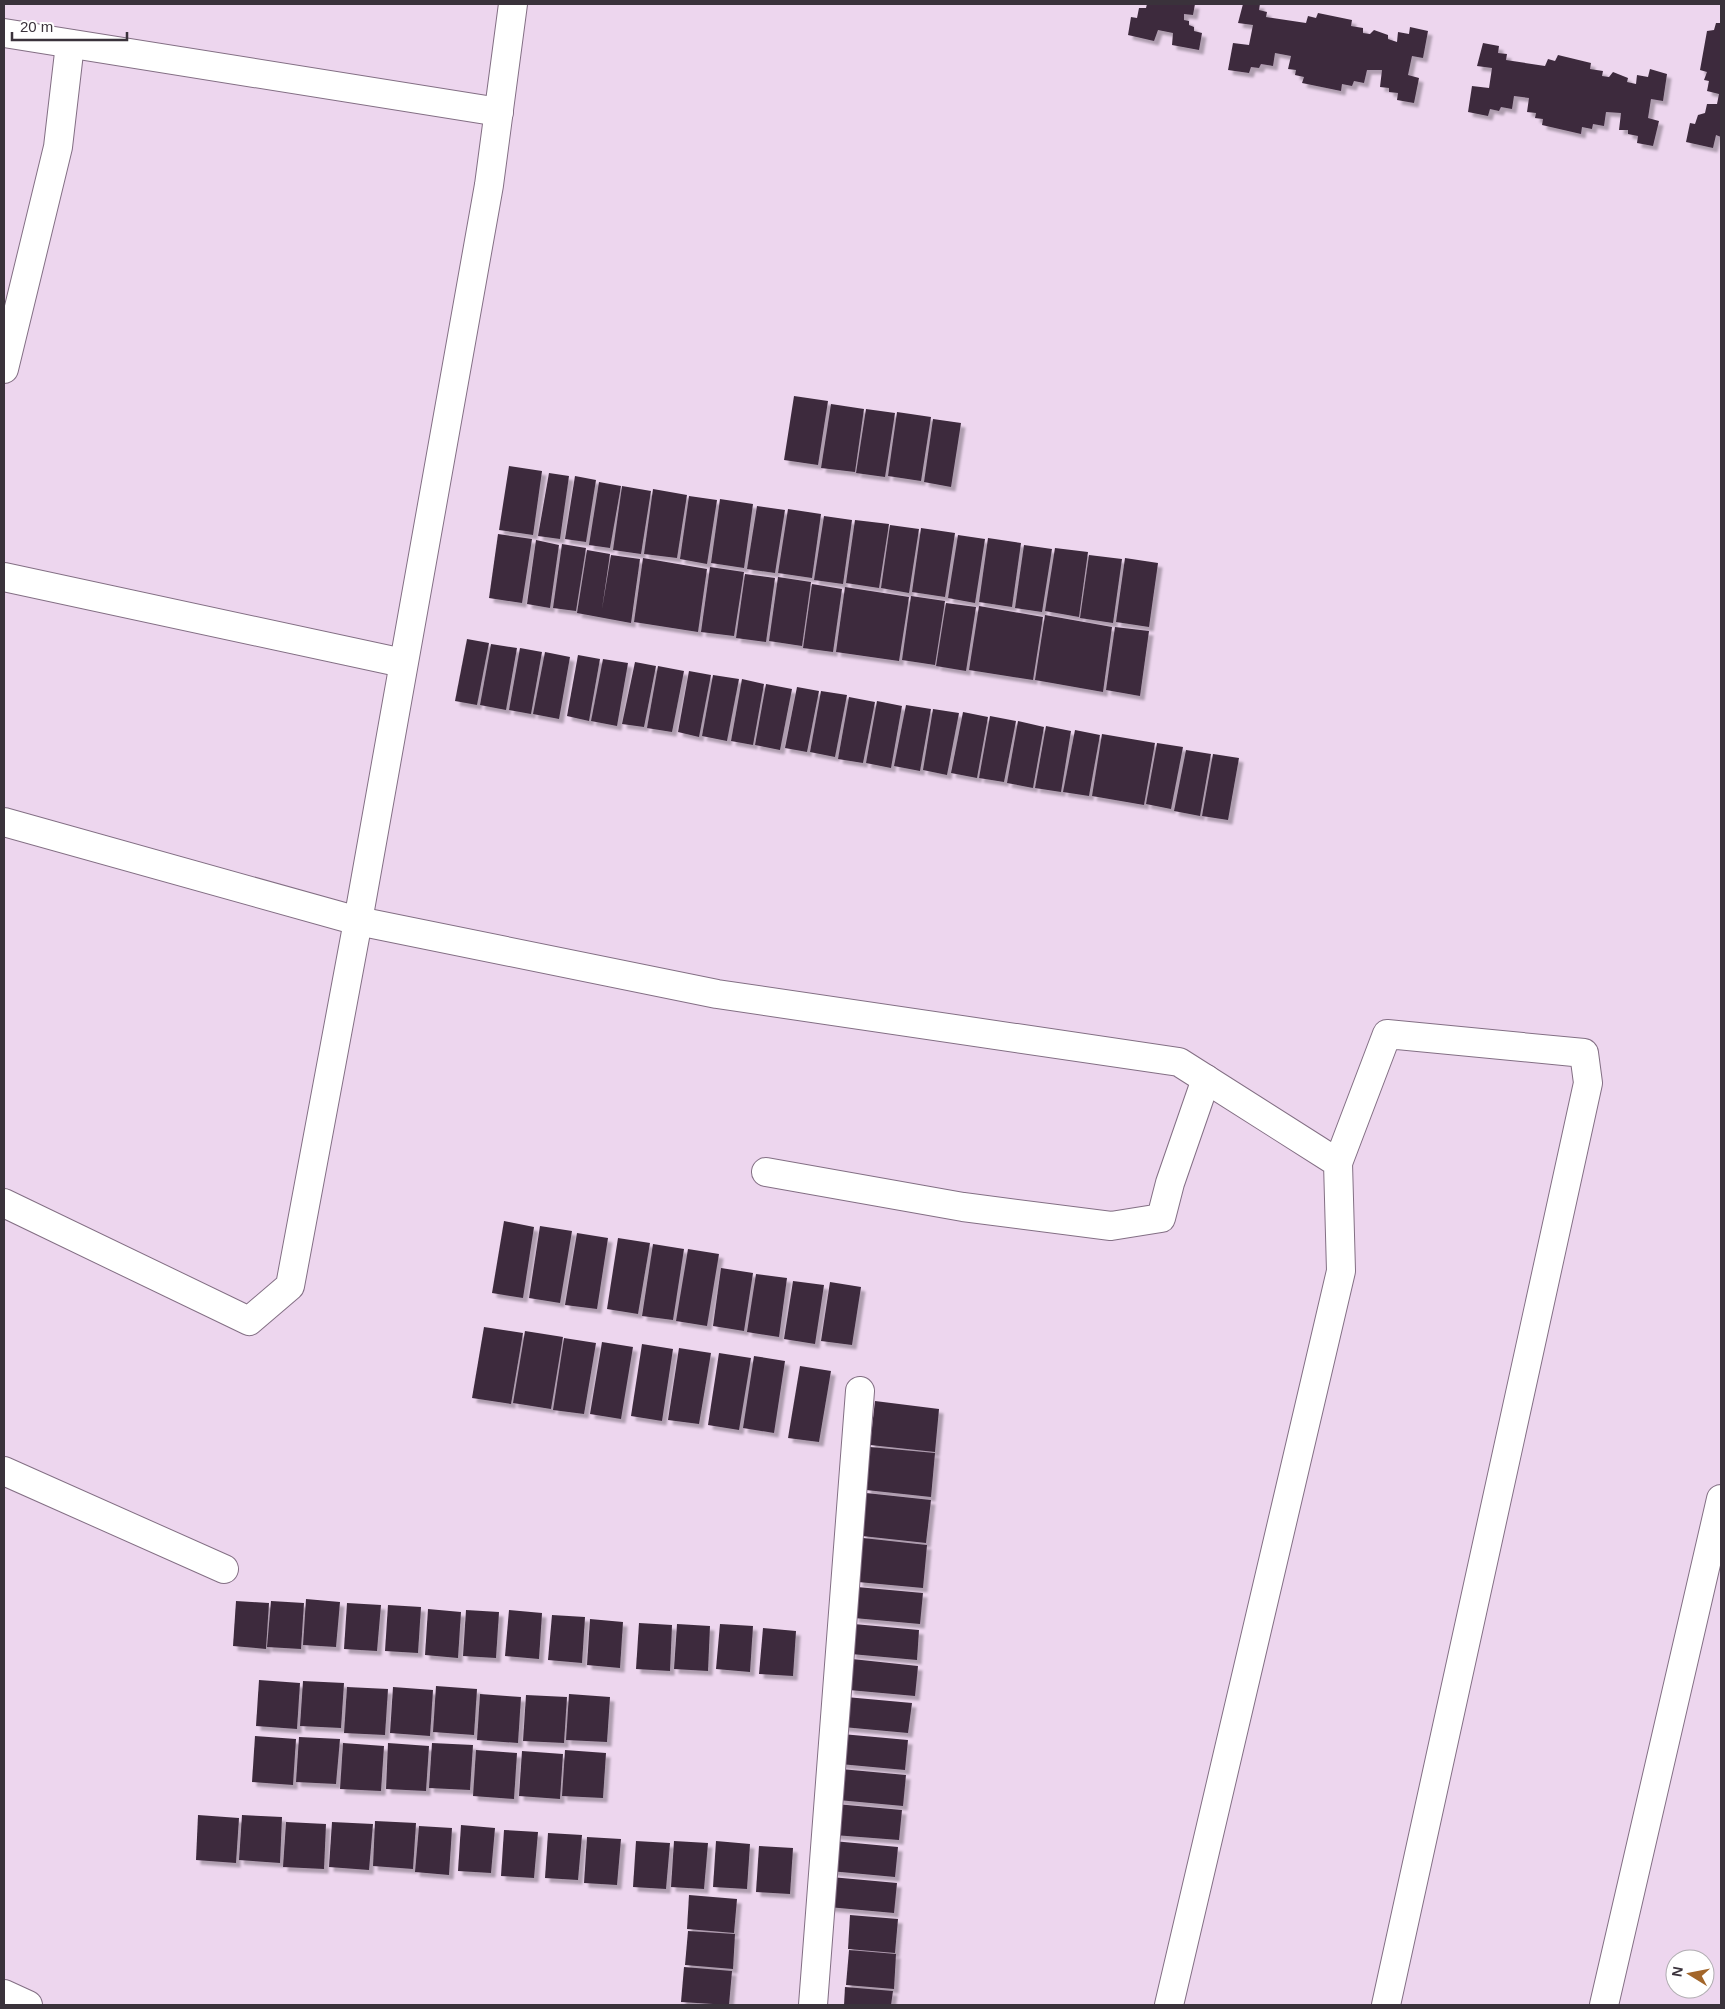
<svg xmlns="http://www.w3.org/2000/svg" width="1725" height="2009" font-family="Helvetica,sans-serif">
  <defs>
    <filter id="shadow"><feDropShadow dx="4.5" dy="4.5" stdDeviation="1" flood-color="#0004"/></filter>
  </defs>
  <rect width="100%" height="100%" fill="#edd6ee"/>
  <g fill="#3d2b3d" filter="url(#shadow)">
    <path d="M1147,4h48l-2,11 -9,-1v6l5,1v4l5,2v4l8,2 -3,17 -27,-5 1,-12 -15,-3 -4,11 -26,-6 3,-18 6,1 2,-10h7z"/>
    <path d="M1243,4h17l-1,6 8,2 -1,5 40,6 2,-7 8,2 2,-5 34,7 -1,6 12,2v5l7,1 4,-4 14,5v4l9,3 1,-10 11,2 1,-7 18,4 -5,27 -11,-2 -4,19 11,3 -5,25 -17,-3 1,-7 -9,-1v-4l-9,-1 2,-17h-15l-3,13 -10,-2 -2,5 -10,-2 -1,7 -39,-8 2,-6 -9,-2 1,-5 -8,-1 3,-13 -16,-3 -2,13 -12,-2 -2,4 -8,-1 -2,6 -21,-3 5,-27 16,2 4,-20 -15,-2z"/>
    <path d="M1716,23h5v114l-5,-2 -3,13 -27,-6 4,-19 5,1 3,-9 7,-2 2,-9h10l2,-10 -12,-3 2,-10 -5,-1 3,-8 -7,-2 7,-39 7,-1z"/>
    <path d="M1483,43l16,3 -1,7 9,1 -1,6 39,6 3,-7 7,2 3,-6 33,8 -1,6 13,2 -1,5 7,1 4,-5 15,6 -1,4 9,2 1,-9 11,2 2,-8 17,5 -4,27 -12,-2 -3,19 11,3 -6,25 -16,-3 1,-7 -10,-2v-4h-9l2,-17 -15,-1 -2,14 -11,-2 -1,5 -10,-2 -1,7 -39,-9 1,-6 -8,-1 1,-5 -9,-1 2,-14 -15,-2 -2,13 -11,-2 -2,4 -9,-2 -2,7 -20,-4 4,-26 17,2 3,-20 -15,-2z"/>
    <path d="M794,396l34,5 -10,64 -34,-5z"/>
    <path d="M831,404l33,5 -9,63 -34,-4z"/>
    <path d="M866,409l29,4 -10,64 -29,-4z"/>
    <path d="M897,412l34,5 -10,64 -33,-5z"/>
    <path d="M933,419l28,4 -10,64 -27,-5z"/>
    <path d="M509,466l33,5 -9,64 -34,-5z"/>
    <path d="M549,473l20,3 -9,63 -22,-3z"/>
    <path d="M575,476l21,4 -10,62 -21,-3z"/>
    <path d="M599,482l22,4 -11,62 -21,-3z"/>
    <path d="M622,486l29,5 -10,63 -28,-4z"/>
    <path d="M653,489l34,6 -10,63 -33,-4z"/>
    <path d="M689,496l28,4 -10,64 -27,-5z"/>
    <path d="M720,499l33,5 -9,64 -33,-5z"/>
    <path d="M757,506l28,4 -10,63 -28,-4z"/>
    <path d="M788,509l33,5 -9,64 -34,-5z"/>
    <path d="M824,516l28,4 -9,64 -29,-4z"/>
    <path d="M855,520l34,4 -10,64 -33,-5z"/>
    <path d="M890,525l29,4 -10,64 -28,-5z"/>
    <path d="M921,528l34,5 -10,64 -33,-5z"/>
    <path d="M498,534l34,5 -10,64 -33,-5z"/>
    <path d="M958,535l27,4 -10,64 -27,-5z"/>
    <path d="M988,538l33,5 -9,64 -33,-5z"/>
    <path d="M536,540l23,5 -9,63 -23,-4z"/>
    <path d="M562,544l24,4 -10,63 -23,-3z"/>
    <path d="M1024,545l28,4 -10,63 -27,-4z"/>
    <path d="M1055,548l33,4 -9,65 -34,-6z"/>
    <path d="M587,550l23,4 -8,55 9,-54 29,4 -9,64 -54,-10z"/>
    <path d="M1089,555l33,4 -9,64 -33,-5z"/>
    <path d="M643,558l64,11 -9,63 -64,-10z"/>
    <path d="M1125,558l33,5 -9,64 -33,-5z"/>
    <path d="M710,567l34,5 -10,64 -33,-4z"/>
    <path d="M745,574l30,4 -9,64 -30,-4z"/>
    <path d="M778,577l33,5 -9,64 -33,-5z"/>
    <path d="M812,584l30,5 -9,63 -30,-4z"/>
    <path d="M845,587l64,10 -10,64 -63,-9z"/>
    <path d="M911,596l34,5 -10,64 -33,-5z"/>
    <path d="M946,603l30,4 -10,64 -30,-5z"/>
    <path d="M979,606l64,11 -10,63 -64,-10z"/>
    <path d="M1045,615l67,12 -9,65 -68,-12z"/>
    <path d="M1115,627l34,4 -9,65 -34,-6z"/>
    <path d="M467,639l22,4 -12,62 -22,-4z"/>
    <path d="M491,644l26,4 -11,62 -26,-5z"/>
    <path d="M520,648l22,4 -11,62 -22,-4z"/>
    <path d="M545,652l25,5 -11,62 -26,-5z"/>
    <path d="M578,655l22,4 -11,62 -22,-5z"/>
    <path d="M603,659l25,4 -11,63 -26,-5z"/>
    <path d="M635,662l21,4 -12,61 -22,-3z"/>
    <path d="M658,666l26,5 -12,61 -25,-4z"/>
    <path d="M689,671l22,4 -12,62 -21,-5z"/>
    <path d="M713,675l26,4 -12,62 -25,-5z"/>
    <path d="M742,679l22,5 -11,61 -22,-4z"/>
    <path d="M766,684l26,5 -12,61 -25,-5z"/>
    <path d="M797,687l22,4 -12,61 -22,-4z"/>
    <path d="M821,691l26,4 -12,62 -25,-5z"/>
    <path d="M849,697l26,5 -12,61 -25,-4z"/>
    <path d="M877,701l25,5 -11,62 -25,-5z"/>
    <path d="M906,705l25,4 -11,62 -26,-5z"/>
    <path d="M933,709l26,4 -12,62 -24,-5z"/>
    <path d="M963,712l25,5 -11,61 -26,-5z"/>
    <path d="M990,716l26,5 -12,61 -25,-4z"/>
    <path d="M1018,721l26,6 -11,61 -26,-5z"/>
    <path d="M1046,726l25,5 -10,61 -26,-4z"/>
    <path d="M1075,730l25,5 -11,61 -26,-4z"/>
    <path d="M1102,734l53,9 -11,62 -52,-9z"/>
    <path d="M1157,743l26,4 -12,62 -25,-5z"/>
    <path d="M1186,750l25,4 -11,62 -26,-5z"/>
    <path d="M1213,754l26,4 -11,62 -26,-4z"/>
    <path d="M504,1221l30,6 -11,71 -31,-5z"/>
    <path d="M540,1226l32,5 -12,72 -31,-5z"/>
    <path d="M577,1233l31,5 -11,71 -32,-4z"/>
    <path d="M618,1238l32,5 -12,71 -31,-5z"/>
    <path d="M653,1244l31,5 -11,71 -31,-4z"/>
    <path d="M688,1249l31,5 -12,72 -31,-5z"/>
    <path d="M721,1268l32,5 -9,58 -31,-5z"/>
    <path d="M756,1274l31,4 -8,59 -32,-5z"/>
    <path d="M793,1281l31,4 -9,59 -31,-5z"/>
    <path d="M830,1282l31,5 -9,58 -31,-4z"/>
    <path d="M484,1327l39,6 -12,71 -39,-6z"/>
    <path d="M525,1331l38,6 -12,72 -38,-6z"/>
    <path d="M564,1338l32,5 -12,71 -31,-4z"/>
    <path d="M602,1342l31,5 -12,72 -31,-5z"/>
    <path d="M642,1344l31,5 -11,72 -31,-5z"/>
    <path d="M679,1348l32,5 -12,71 -31,-4z"/>
    <path d="M719,1353l32,5 -12,72 -31,-5z"/>
    <path d="M754,1356l31,5 -11,72 -31,-5z"/>
    <path d="M800,1366l31,5 -12,71 -31,-4z"/>
    <path d="M875,1401l64,8 -4,43 -65,-7z"/>
    <path d="M870,1447l65,6 -4,44 -65,-7z"/>
    <path d="M866,1493l65,7 -5,43 -64,-7z"/>
    <path d="M863,1538l64,7 -4,43 -65,-6z"/>
    <path d="M857,1587l66,6 -3,31 -66,-6z"/>
    <path d="M306,1599l34,3 -4,45 -33,-2z"/>
    <path d="M236,1601l33,2 -3,46 -33,-3z"/>
    <path d="M271,1601l33,2 -3,46 -34,-2z"/>
    <path d="M347,1603l34,2 -4,46 -33,-2z"/>
    <path d="M388,1605l33,2 -3,46 -33,-2z"/>
    <path d="M428,1609l33,3 -3,46 -33,-3z"/>
    <path d="M466,1610l33,2 -3,46 -33,-2z"/>
    <path d="M509,1610l33,3 -3,46 -34,-3z"/>
    <path d="M552,1615l33,2 -3,46 -34,-3z"/>
    <path d="M590,1619l33,3 -3,46 -33,-3z"/>
    <path d="M639,1623l33,2 -2,46 -34,-2z"/>
    <path d="M677,1624l33,2 -2,45 -34,-2z"/>
    <path d="M720,1624l33,2 -3,46 -34,-3z"/>
    <path d="M854,1624l65,6 -2,30 -66,-6z"/>
    <path d="M763,1628l33,3 -3,45 -34,-2z"/>
    <path d="M852,1659l66,7 -3,30 -66,-6z"/>
    <path d="M259,1680l41,3 -3,46 -41,-3z"/>
    <path d="M303,1681l41,2 -3,45 -41,-2z"/>
    <path d="M436,1686l41,3 -3,46 -41,-3z"/>
    <path d="M347,1687l41,2 -3,46 -41,-2z"/>
    <path d="M393,1687l40,3 -3,46 -40,-3z"/>
    <path d="M480,1694l41,3 -3,46 -41,-3z"/>
    <path d="M569,1694l41,3 -3,45 -41,-2z"/>
    <path d="M526,1695l41,2 -3,46 -41,-2z"/>
    <path d="M846,1697l66,6 -4,30 -65,-6z"/>
    <path d="M842,1734l66,6 -3,30 -65,-6z"/>
    <path d="M255,1736l41,3 -3,46 -41,-3z"/>
    <path d="M299,1737l41,2 -4,45 -40,-2z"/>
    <path d="M343,1743l41,3 -3,45 -41,-2z"/>
    <path d="M388,1743l41,3 -3,45 -40,-2z"/>
    <path d="M432,1743l41,2 -3,45 -41,-2z"/>
    <path d="M476,1750l41,3 -3,46 -41,-3z"/>
    <path d="M565,1750l41,3 -3,45 -41,-2z"/>
    <path d="M522,1751l41,3 -3,45 -41,-3z"/>
    <path d="M841,1769l65,6 -3,31 -65,-6z"/>
    <path d="M836,1804l66,6 -3,30 -65,-5z"/>
    <path d="M198,1815l41,3 -3,45 -40,-3z"/>
    <path d="M242,1815l40,2 -2,46 -41,-3z"/>
    <path d="M375,1821l41,2 -3,46 -40,-3z"/>
    <path d="M286,1822l40,2 -2,45 -41,-2z"/>
    <path d="M332,1822l41,2 -4,46 -40,-3z"/>
    <path d="M461,1825l34,3 -4,45 -33,-2z"/>
    <path d="M419,1826l33,2 -3,47 -34,-3z"/>
    <path d="M504,1830l34,2 -4,46 -33,-2z"/>
    <path d="M548,1833l34,2 -4,45 -33,-2z"/>
    <path d="M587,1837l34,2 -4,46 -33,-2z"/>
    <path d="M636,1841l34,2 -4,46 -33,-2z"/>
    <path d="M674,1841l34,2 -4,46 -33,-2z"/>
    <path d="M716,1841l34,3 -3,45 -34,-2z"/>
    <path d="M833,1841l65,6 -3,30 -65,-6z"/>
    <path d="M759,1846l34,2 -3,46 -34,-2z"/>
    <path d="M831,1877l66,6 -3,30 -66,-6z"/>
    <path d="M689,1895l48,4 -3,34 -47,-4z"/>
    <path d="M850,1915l48,4 -3,34 -47,-4z"/>
    <path d="M688,1931l47,3 -2,35 -48,-4z"/>
    <path d="M849,1950l47,4 -2,35 -48,-4z"/>
    <path d="M684,1967l48,4 -3,34 -48,-3z"/>
    <path d="M845,1987l48,4 -2,14h-47z"/>
  </g>
  <g fill="none" stroke-linecap="round" stroke-linejoin="round">
    <g stroke="#836f84" stroke-width="30">
      <g id="minor">
        <path d="M4,33l495,79"/>
        <path d="M4,369l54,-222 12,-103"/>
        <path d="M4,577l399,86"/>
        <path d="M4,822l354,99 359,73 462,68 159,101 3,108 -172,734"/>
        <path d="M1338,1163l49,-129 197,19 4,30 -202,922"/>
        <path d="M766,1172l197,35 148,19 50,-8 9,-35 36,-104"/>
        <path d="M4,1203l245,118 41,-35 68,-365 131,-736 24,-181"/>
        <path d="M4,1471l220,98"/>
        <path d="M4,1994l24,11"/>
        <path d="M813,2005l47,-614"/>
        <path d="M1604,2005l117,-506"/>
      </g>
    </g>
    <use href="#minor" stroke="#fff" stroke-width="28"/>
  </g>
  <rect width="1725" height="2009" fill="none" stroke="#3a323b" stroke-width="10"/>
  <g transform="translate(1690 1974) rotate(280)"><circle r="24" fill="#ffffff" stroke="#b0adb1"/>
  <path d="M0-4L9 19L0 12L-9 19Z" fill="#a3662a"/>
  <text y="-8" font-size="14" font-weight="bold" text-anchor="middle" fill="#3a323b">N</text>
  </g>
  <path d="M12 32v8h115v-8" fill="none" stroke="#3a323b" stroke-width="2.5"/>
  <text x="20" y="32" font-size="15" fill="#3a323b" stroke="#ffffff" stroke-width="4" paint-order="stroke">20 m</text>
</svg>
